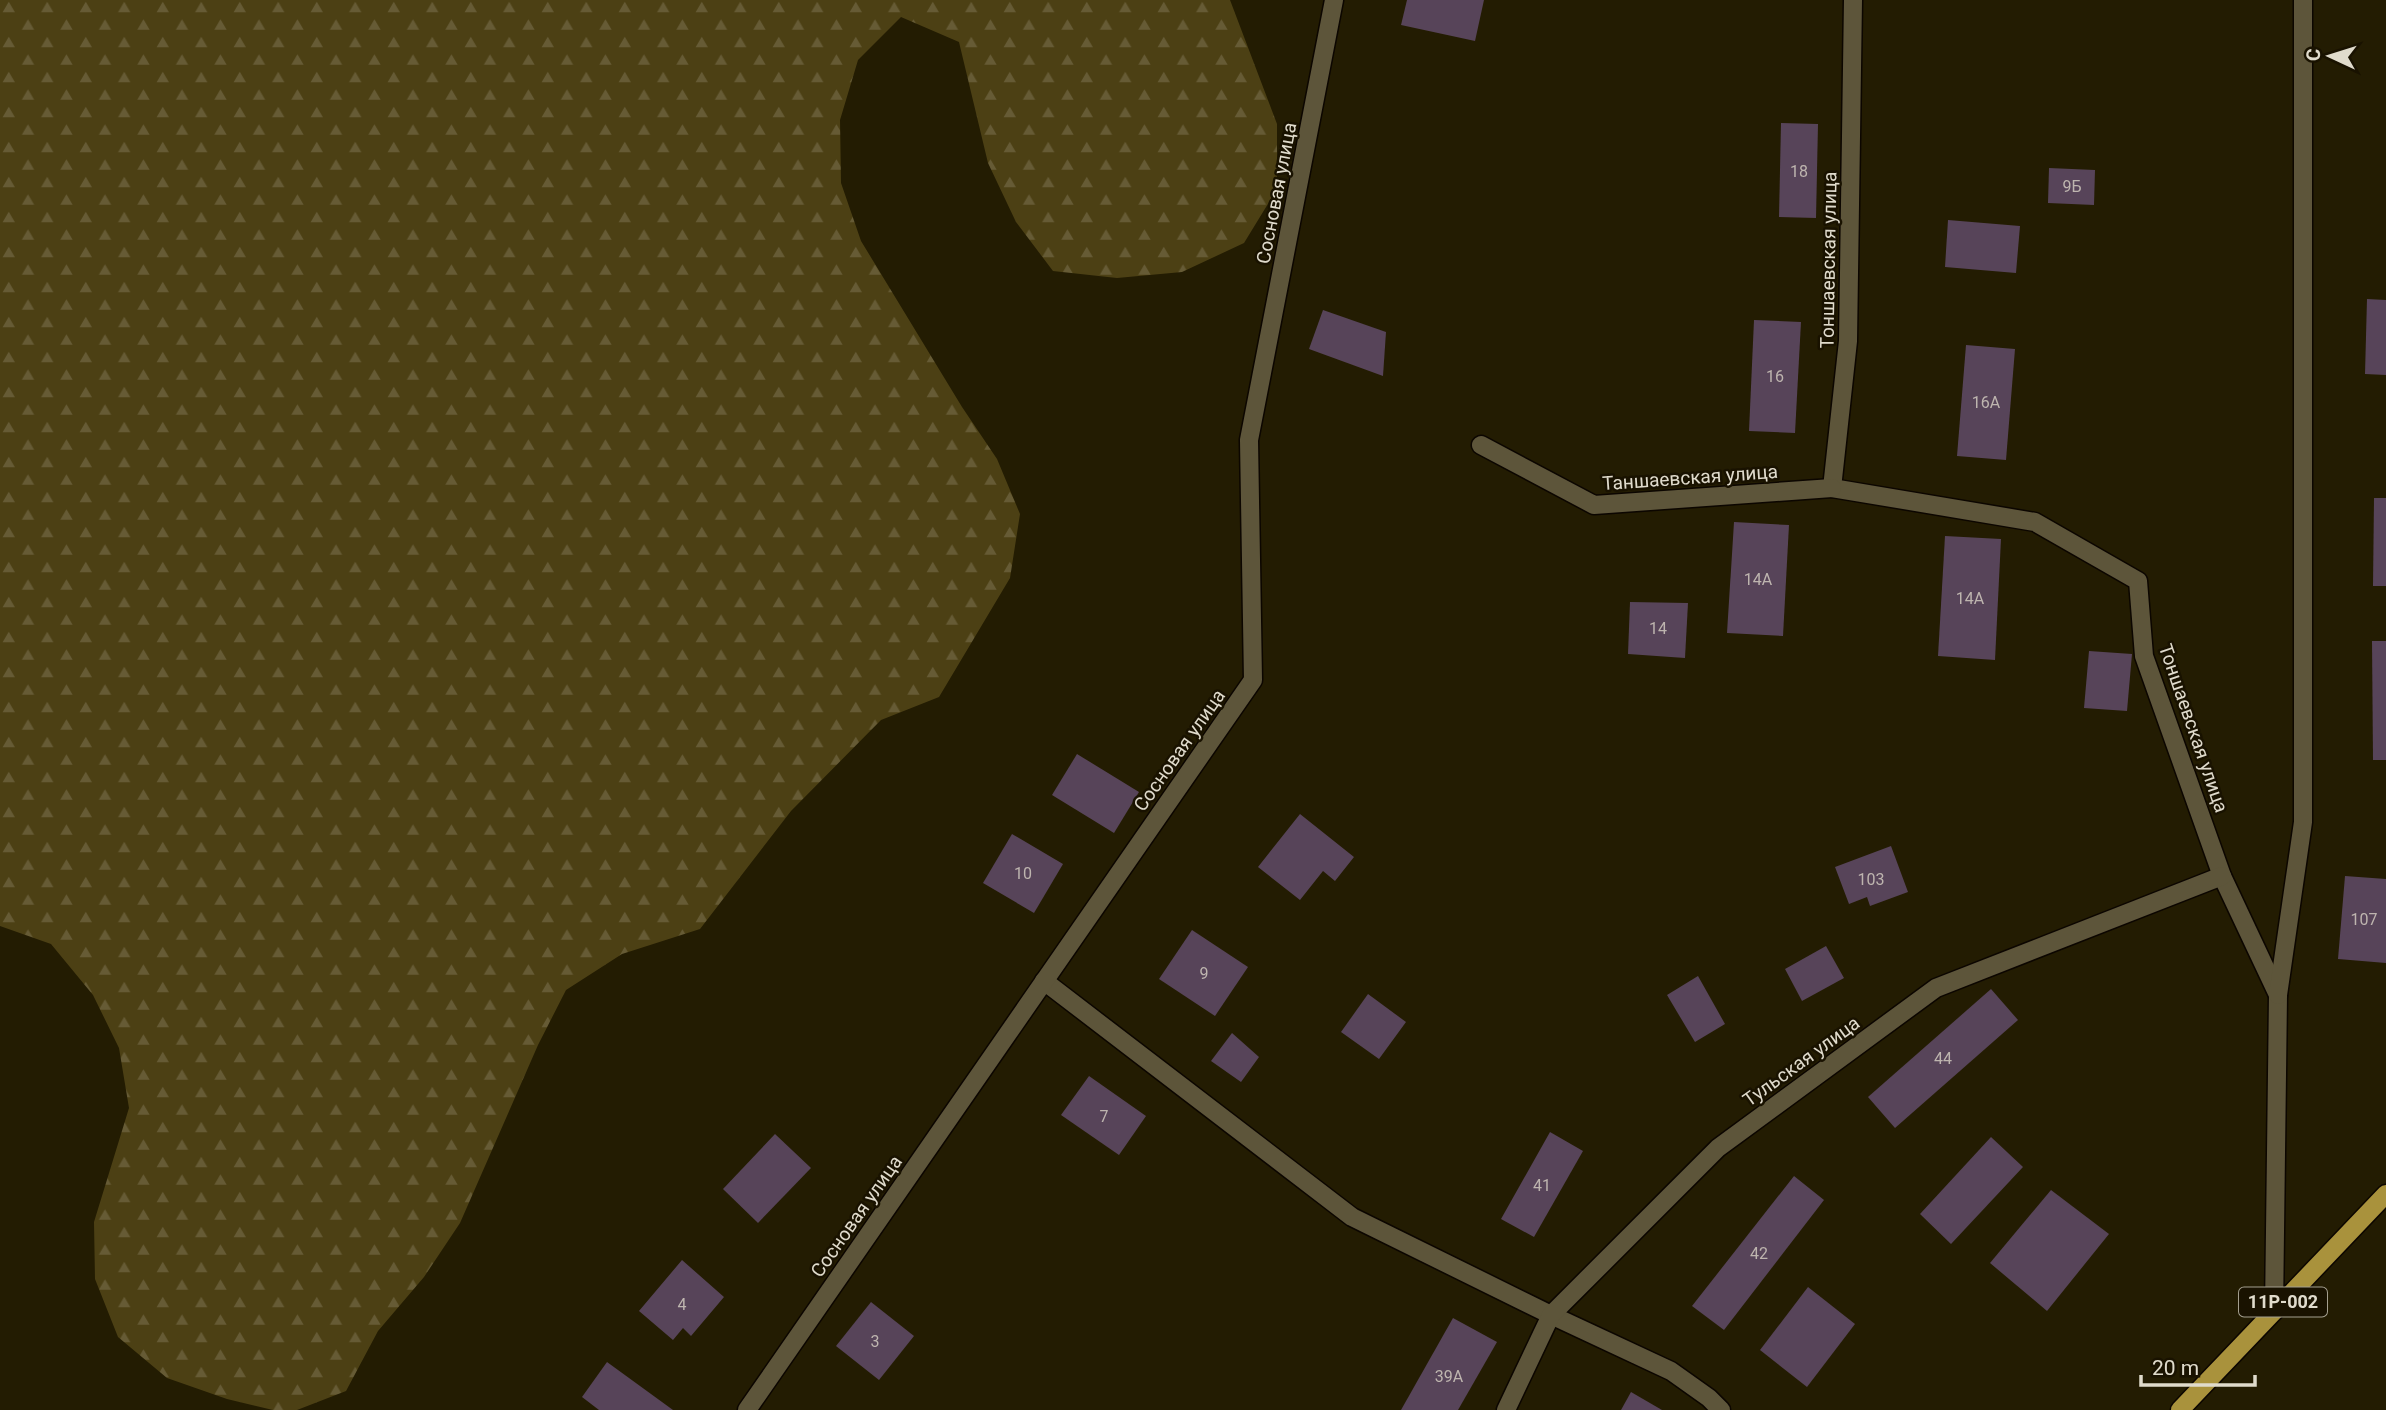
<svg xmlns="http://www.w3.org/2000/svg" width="2386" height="1410" font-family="Roboto,sans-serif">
  <defs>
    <pattern id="forest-firs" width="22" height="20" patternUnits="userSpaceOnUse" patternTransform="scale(1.75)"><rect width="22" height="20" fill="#4c4014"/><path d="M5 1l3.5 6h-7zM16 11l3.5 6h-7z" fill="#665b35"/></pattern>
  </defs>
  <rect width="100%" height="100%" fill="#231c02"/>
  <path fill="url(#forest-firs)" d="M0,0h1230l47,124v65l-33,54 -62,29 -65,6 -64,-7 -37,-49 -28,-59 -29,-121 -58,-25 -43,43 -18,60 1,63 20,58 101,166 35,52 23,55 -10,64 -71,119 -58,23 -90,91 -91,118 -78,25 -56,36 -28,55 -78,178 -36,54 -46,54 -32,60 -49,19h-24l-46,-11 -60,-21 -49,-41 -23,-58 -1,-57 35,-114 -10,-60 -26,-53 -42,-51 -51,-18z"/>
  <g fill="#574459">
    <path d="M1407,0h77l-9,41 -74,-16z"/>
    <path d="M1781,123l37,1 -2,94 -37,-1z"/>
    <path d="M2049,168l46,2 -1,35 -46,-2z"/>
    <path d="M1948,220l72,6 -4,47 -71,-6z"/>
    <path d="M2367,299l19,1v75l-21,-1z"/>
    <path d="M1323,310l63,22 -3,44 -74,-27z"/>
    <path d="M1754,320l47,2 -6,111 -46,-2z"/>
    <path d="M1966,345l49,4 -9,111 -49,-4z"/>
    <path d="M2374,498h12v88h-13z"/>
    <path d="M1734,522l55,3 -6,111 -56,-3z"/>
    <path d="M1945,536l56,3 -6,121 -57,-4z"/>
    <path d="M1630,602l58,1 -3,55 -57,-4z"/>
    <path d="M2372,641h14v119h-13z"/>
    <path d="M2089,651l43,3 -5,57 -43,-3z"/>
    <path d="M1077,754l62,38 -25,41 -62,-38z"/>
    <path d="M1300,814l54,43 -19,24 -12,-10 -23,29 -42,-33z"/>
    <path d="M1012,834l51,30 -29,49 -51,-30z"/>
    <path d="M1891,846l17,46 -38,14 -3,-9 -18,7 -14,-37z"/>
    <path d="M2345,876l41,3v84l-48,-4z"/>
    <path d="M1192,930l56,37 -33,49 -56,-37z"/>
    <path d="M1826,946l18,32 -42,23 -17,-32z"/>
    <path d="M1698,976l27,48 -30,18 -28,-47z"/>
    <path d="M1991,989l27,31 -123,108 -27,-31z"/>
    <path d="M1368,994l38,28 -27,37 -38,-27z"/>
    <path d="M1232,1033l27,24 -18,25 -30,-21z"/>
    <path d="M1089,1076l57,40 -27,39 -58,-40z"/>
    <path d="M1550,1132l33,19 -49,86 -33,-18z"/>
    <path d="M775,1134l36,34 -53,55 -35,-34z"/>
    <path d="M1991,1137l32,30 -72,77 -31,-30z"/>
    <path d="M1794,1176l30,24 -100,130 -32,-24z"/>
    <path d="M2051,1190l58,44 -62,77 -57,-48z"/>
    <path d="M682,1260l42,37 -33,39 -8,-8 -10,12 -34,-29z"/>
    <path d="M1808,1287l47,37 -48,63 -47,-37z"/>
    <path d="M871,1302l43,34 -35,44 -43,-34z"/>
    <path d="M1453,1318l44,24 -39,68h-57z"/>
    <path d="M607,1362l66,48h-74l-17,-13z"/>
    <path d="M1631,1392l31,18h-41z"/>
  </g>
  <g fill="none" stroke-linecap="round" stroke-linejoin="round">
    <g stroke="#0c0600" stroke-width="21">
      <g id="minor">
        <path d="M1853,0l-5,341 -16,147 203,34 103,59 6,75 78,220 56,119 -4,316"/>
        <path d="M1481,445l113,60 238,-17"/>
        <path d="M1044,981l308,236 199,98 120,56 38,27 12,12"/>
        <path d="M2278,995l25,-173v-822"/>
        <path d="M747,1410l506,-730 -4,-240 85,-440"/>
        <path d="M1506,1410l45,-95 167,-167 218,-160 286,-112"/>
      </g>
    </g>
    <g stroke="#0c0600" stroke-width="21">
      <path id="primary" d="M2180,1410l206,-216"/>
    </g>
    <use href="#minor" stroke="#5d553a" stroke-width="18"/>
    <use href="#primary" stroke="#a9923c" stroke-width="18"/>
  </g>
  <g text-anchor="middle" stroke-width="5" stroke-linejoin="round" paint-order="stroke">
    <g font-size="16" fill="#beb5af">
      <text x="1799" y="177">18</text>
      <text x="2072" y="192">9Б</text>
      <text x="1775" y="382">16</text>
      <text x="1986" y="408">16А</text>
      <text x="1758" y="585">14А</text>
      <text x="1970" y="604">14А</text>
      <text x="1658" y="634">14</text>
      <text x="1023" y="879">10</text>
      <text x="1871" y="885">103</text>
      <text x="2364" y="925">107</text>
      <text x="1204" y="979">9</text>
      <text x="1943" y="1064">44</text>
      <text x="1104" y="1122">7</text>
      <text x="1542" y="1191">41</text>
      <text x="1759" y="1259">42</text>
      <text x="682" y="1310">4</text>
      <text x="875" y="1347">3</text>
      <text x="1449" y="1382">39А</text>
    </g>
    <rect fill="#191200" stroke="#a49f8f" stroke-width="2" x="2239" y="1287.5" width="88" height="29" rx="5"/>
    <g font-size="18" font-weight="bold" fill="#e0dbcc">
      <text x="2283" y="1308">11Р-002</text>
    </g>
    <g font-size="19" fill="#e0dbcc" stroke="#191200">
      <text transform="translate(1276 193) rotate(-79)" y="7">Сосновая улица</text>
      <text transform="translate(1828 260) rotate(-89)" y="7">Тоншаевская улица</text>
      <text transform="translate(1690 477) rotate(-4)" y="7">Таншаевская улица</text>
      <text transform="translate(2194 728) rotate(71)" y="7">Тоншаевская улица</text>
      <text transform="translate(1179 750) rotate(-55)" y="7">Сосновая улица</text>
      <text transform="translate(1801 1061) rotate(-36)" y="7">Тульская улица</text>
      <text transform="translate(856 1216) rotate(-55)" y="7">Сосновая улица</text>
    </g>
  </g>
  <g transform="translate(2330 56) rotate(274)" stroke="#191200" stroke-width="5" paint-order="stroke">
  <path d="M0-5L12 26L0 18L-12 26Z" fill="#e0dbcc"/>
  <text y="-10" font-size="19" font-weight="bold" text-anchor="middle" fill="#e0dbcc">С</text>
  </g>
  <path d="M2141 1375v10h114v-10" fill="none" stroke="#e0dbcc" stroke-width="3.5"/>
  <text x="2152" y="1375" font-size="21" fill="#e0dbcc" stroke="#191200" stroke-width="5" paint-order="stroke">20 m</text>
</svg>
